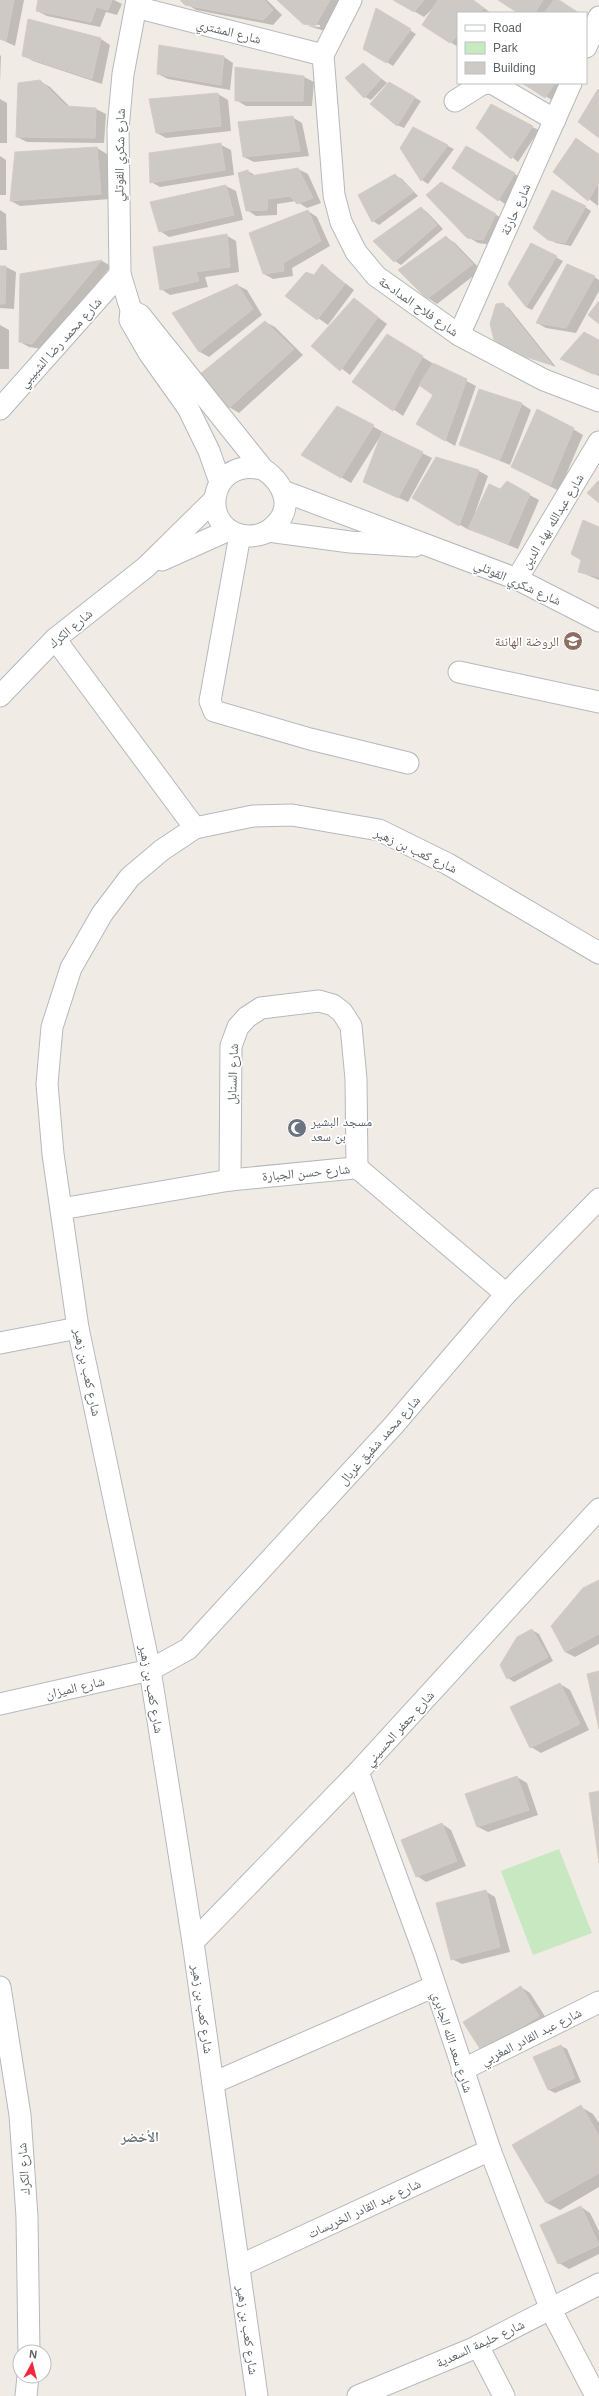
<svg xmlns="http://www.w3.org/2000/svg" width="599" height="2396" font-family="Arial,'Noto Naskh Arabic',sans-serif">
  <rect width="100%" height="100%" fill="#f0ece5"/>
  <path fill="#c7e8c0" d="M559,1849l33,84 -59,22 -32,-84z"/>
  <g fill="#0003">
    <path d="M0,0h24l-9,46 -15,-7z"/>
    <path d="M39,0h75l8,4 -5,11 -11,-3 -6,15 -53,-11 -10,-5z"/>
    <path d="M181,0h86l15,15 -9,10 -77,-15z"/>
    <path d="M278,0h64l-17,31 -17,-5 12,1v-2l-16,-1z"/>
    <path d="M395,0h78l18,13h-33v34l-34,-22 12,-20 -12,12z"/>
    <path d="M500,0h57l21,13h-58z"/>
    <path d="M377,10l39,24 -23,32 -29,-18z"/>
    <path d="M29,20l72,19 9,6 -8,39 -69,-23 -10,-6z"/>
    <path d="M0,55l1,1 -1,27z"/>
    <path d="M224,57l9,6 -3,27 -62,-11 -10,-5z"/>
    <path d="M363,64l24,19 -16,17 -6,-3z"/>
    <path d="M236,68l68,9 10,5 -2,24h-66l-10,-6z"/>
    <path d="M40,81l10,6 20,20 26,2 10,5 -2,29 -77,-1 -10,-5z"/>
    <path d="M524,83h44l-13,19z"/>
    <path d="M390,84l31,17 -17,27 -7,-3z"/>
    <path d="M218,94l10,6 3,31 -65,7 -9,-5z"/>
    <path d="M0,99l7,4v40h-7z"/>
    <path d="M292,117l10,6 7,33 -55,6 -10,-5z"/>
    <path d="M532,127l7,3 -21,32 -40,-34z"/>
    <path d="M413,129l41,20 -26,35 -6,-4 -21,-32z"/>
    <path d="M577,139l22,15 -1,52 -44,-34z"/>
    <path d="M221,145l10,5 3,25 -74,12 -9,-5 -1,-28z"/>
    <path d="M467,147l53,30 -15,27 -52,-36z"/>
    <path d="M97,148l10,6 3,45 -90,7 -9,-5 5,-48z"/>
    <path d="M0,156l6,4v35h-6z"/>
    <path d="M298,169l10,5 13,29 -14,5 -11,-7 -19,3v11l-21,1 -9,-6 1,-39 8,5z"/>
    <path d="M395,175l7,4 16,17 -39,29 -6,-4 -14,-25z"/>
    <path d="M441,183l64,37 -12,25 -15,-2 -10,-6z"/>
    <path d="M226,186l10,5 7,29 -74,17 -9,-6z"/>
    <path d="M585,207l6,4 -20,35 -15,-3 -7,-4z"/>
    <path d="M421,208l6,4 16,17 -42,36 -6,-4z"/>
    <path d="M0,210l6,4 1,36h-7z"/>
    <path d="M308,211l9,6 13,29 -38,22 1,8 -20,3 -9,-5z"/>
    <path d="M226,235l10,6 3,31 -34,5 3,10 -38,8 -9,-6z"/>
    <path d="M446,237l9,6 26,27 -44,34 -9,-6 -28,-28z"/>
    <path d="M532,244l31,17 -31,49 -6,-3z"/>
    <path d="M102,261l9,5 -69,83 -13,-2 -9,-5 1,-67z"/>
    <path d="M322,265l32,25 -26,35 -42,-29 28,-20z"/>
    <path d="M0,267h6l10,5 -2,37 -14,-1z"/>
    <path d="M594,277l5,3v11l-23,42 -30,-5 -9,-5z"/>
    <path d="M237,285l10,5 15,25 -53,42 -9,-5z"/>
    <path d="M354,299l33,25 -37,51 -37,-29z"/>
    <path d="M502,304l7,4 47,59 -39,-14z"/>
    <path d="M265,322l10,5 28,28 -64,58 -10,-6z"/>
    <path d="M0,325l9,5v39h-9z"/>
    <path d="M397,341l35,22 44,23 -21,60 -38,-22 18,-29 -15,-10 -17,31 -49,-34z"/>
    <path d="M599,341v35l-31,-14z"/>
    <path d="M479,390l43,14 9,6 -21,55 -50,-20z"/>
    <path d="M338,407l45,25 -1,1 50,25 -24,44 -44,-20 16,-45 -29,46 -49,-29z"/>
    <path d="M573,429l10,6 -24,56 -37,-19z"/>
    <path d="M437,458l42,13 9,5 -13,37 32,-30 32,17 -21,49 -49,-20v1l-56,-32z"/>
    <path d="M599,528v52l-19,-8z"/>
    <path d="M599,1581v63l-24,13 -10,-5z"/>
    <path d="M532,1630l7,4 14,27 -39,21 -6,-4z"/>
    <path d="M560,1684l10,6 19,40 -48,23 -10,-6z"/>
    <path d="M517,1777l10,6 11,32 -50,17 -10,-5 -11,-33z"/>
    <path d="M442,1824l9,6 15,36 -40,16 -9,-6z"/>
    <path d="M485,1891l10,6 15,55 -48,12 -10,-5z"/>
    <path d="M521,1987l9,6 18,28 -56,35z"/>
    <path d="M561,2046l6,3 14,33 -26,11 -6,-3z"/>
    <path d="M581,2107l12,7 6,9v64l-39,23 -13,-7 -33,-58z"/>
    <path d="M581,2207l9,6 9,18v23l-30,15 -10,-6z"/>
  </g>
  <g fill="#cdc9c4" stroke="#d5ccc3">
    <path d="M0,0h14l-8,41 -6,-2z"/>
    <path d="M38,0h74l-4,10 -12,-3 -5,15 -55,-11z"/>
    <path d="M180,0h84l9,10 -10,10 -78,-15z"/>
    <path d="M277,0h53l-15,26 -12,-2z"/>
    <path d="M393,0h31l-10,12z"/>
    <path d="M438,0h35l11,8 -5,5h-21v22l-8,8 -28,-18z"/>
    <path d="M498,0h45l-8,13h-17z"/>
    <path d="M554,0h5l20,13h-35z"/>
    <path d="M376,8l35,21 -25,34 -23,-14z"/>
    <path d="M28,19l73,19 -9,41 -70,-23z"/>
    <path d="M159,45l65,11 -3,29 -64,-11z"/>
    <path d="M363,63l18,16 -17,19 -19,-20z"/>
    <path d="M235,67l69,9 -1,25h-68z"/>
    <path d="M40,80l26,26 30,2 -1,30 -79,-1 2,-54z"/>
    <path d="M389,82l26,15 -18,29 -27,-22z"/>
    <path d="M522,83h33l-10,15z"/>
    <path d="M598,89l1,1v48l-21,-16z"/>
    <path d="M218,93l3,33 -65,7 -7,-34z"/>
    <path d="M491,104l42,22 -22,33 -35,-31z"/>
    <path d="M293,116l7,35 -57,6 -5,-35z"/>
    <path d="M413,127l35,18 -27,36 -21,-33z"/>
    <path d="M576,138l23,17v27l-11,19 -35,-29z"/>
    <path d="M221,143l4,27 -75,13 -1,-30z"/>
    <path d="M466,146l49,27 -17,28 -46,-33z"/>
    <path d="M97,147l4,47 -91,7 5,-49z"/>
    <path d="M298,168l15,30 -16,6 -7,-8 -22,3 -1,11 -21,1 -8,-38 10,-3 2,6z"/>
    <path d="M395,174l18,18 -41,30 -14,-27z"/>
    <path d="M441,182l55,32 -13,26 -16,-2 -41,-43z"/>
    <path d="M226,185l8,30 -75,17 -9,-30z"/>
    <path d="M552,190l34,16 -21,37 -17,-3 -15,-12z"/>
    <path d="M421,207l16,18 -43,37 -21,-21z"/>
    <path d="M308,210l13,31 -38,22 1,8 -21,3 -14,-41z"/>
    <path d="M227,234l3,33 -34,5 3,9 -39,9 -7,-43z"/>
    <path d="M446,236l27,28 -46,35 -29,-29z"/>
    <path d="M531,243l26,13 -31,51 -18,-23z"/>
    <path d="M102,260l-70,84 -13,-2 1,-68z"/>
    <path d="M322,264l23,20 -28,36 -32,-24 21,-24 8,3z"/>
    <path d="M567,264l28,12 -29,52 -30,-5z"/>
    <path d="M0,266h6l-1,38h-5z"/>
    <path d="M237,284l16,25 -54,43 -27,-39z"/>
    <path d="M354,298l24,19 -38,54 -29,-25z"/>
    <path d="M599,301v23l-11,-9z"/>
    <path d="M503,303l49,62 -36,-11 -22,-14 -4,-16 6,-20z"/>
    <path d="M265,321l29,28 -65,59 -30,-33z"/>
    <path d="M584,332l15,8v33l-6,1 -33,-15z"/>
    <path d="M387,334l36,22 -30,55 -41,-29z"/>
    <path d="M433,363l34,16 -22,62 -29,-17 17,-29 -14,-10z"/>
    <path d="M479,389l43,14 -22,57 -41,-15z"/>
    <path d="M337,406l37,19 -33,53 -40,-23z"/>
    <path d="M537,409l37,19 -24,58 -39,-19z"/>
    <path d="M382,432l41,20 -25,46 -35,-16z"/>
    <path d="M436,457l43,13 -20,56 -47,-28z"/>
    <path d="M599,480v23l-12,-10z"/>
    <path d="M507,481l23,13 -22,50 -40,-15 21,-45 11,5z"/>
    <path d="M583,520l16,7v50l-21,-5 3,-12 -10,-6z"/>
    <path d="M599,1580v54l-34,18 -14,-26 32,-38z"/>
    <path d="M532,1629l16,28 -41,22 -7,-14 17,-28z"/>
    <path d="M599,1671v58l-12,-55z"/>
    <path d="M560,1683l20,41 -50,24 -20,-41z"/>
    <path d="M517,1776l12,34 -52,17 -12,-33z"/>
    <path d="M599,1791v72l-10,-70z"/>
    <path d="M442,1823l15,38 -41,16 -15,-37z"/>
    <path d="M486,1890l14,57 -49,13 -15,-57z"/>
    <path d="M521,1986l18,30 -57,36 -19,-30z"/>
    <path d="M561,2045l14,33 -27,12 -15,-33z"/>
    <path d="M581,2105l18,31v37l-53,30 -34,-58z"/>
    <path d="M581,2206l18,39 -41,19 -18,-39z"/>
  </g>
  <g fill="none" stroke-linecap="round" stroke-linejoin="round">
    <g stroke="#b5b9bc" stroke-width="23">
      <g id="minor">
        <path d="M137,0l-14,74 -5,55 2,145 11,36 -1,10 19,33 39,55 21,43 11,31"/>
        <path d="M351,0l-28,55 11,140 7,27 15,30 20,24 83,59 85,45 55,21"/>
        <path d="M136,7l187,48"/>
        <path d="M586,47l13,-30"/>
        <path d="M492,83l63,37"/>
        <path d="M455,101l27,-17 7,-1"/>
        <path d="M136,313l4,2 123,154c21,14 32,39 10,58 -7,7 -16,9 -25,9 -50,-3 -42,-80 15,-67"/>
        <path d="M459,335l112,-252"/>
        <path d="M0,409l120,-135"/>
        <path d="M283,491l234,88 82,42"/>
        <path d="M268,531l82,11 65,4"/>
        <path d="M240,535l-30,166 4,10 96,28 98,24"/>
        <path d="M162,560l67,-30"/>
        <path d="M517,579l82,-137"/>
        <path d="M55,639l140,189"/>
        <path d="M459,672l140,30"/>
        <path d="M0,696l55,-57 91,-72 68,-67"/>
        <path d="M230,1180l1,-134 7,-19 9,-10 14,-9 58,-7 14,4 9,7 9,14 5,53 1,89"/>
        <path d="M61,1209l169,-29 124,-12 6,2 146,124"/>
        <path d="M0,1343l78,-15"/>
        <path d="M0,1704l150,-34 38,-21 205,-223 113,-132 93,-95"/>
        <path d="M358,1772l67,183 65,195 61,160 45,86"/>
        <path d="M193,1942l165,-170 241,-263"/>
        <path d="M0,1987l20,128 7,102 2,135"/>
        <path d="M462,2070l137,-68"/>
        <path d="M213,2083l222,-97"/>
        <path d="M239,2266l251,-116"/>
        <path d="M478,2346l26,50"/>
        <path d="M26,2396l2,-20"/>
        <path d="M257,2396l-64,-454 -43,-272 -72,-342 -25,-174 -6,-70 5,-57 19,-59 31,-54 28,-37 32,-27 33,-22 58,-12 39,-1 87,15 69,34 151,89"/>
        <path d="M358,2396l114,-47 127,-65"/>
      </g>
    </g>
    <use href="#minor" stroke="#fff" stroke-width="21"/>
  </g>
  <defs>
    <g id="school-disc" transform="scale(1)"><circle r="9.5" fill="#8d6e63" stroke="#fff"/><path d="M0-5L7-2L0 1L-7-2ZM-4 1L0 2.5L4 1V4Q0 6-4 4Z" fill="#fff"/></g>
    <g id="mosque-disc" transform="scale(1)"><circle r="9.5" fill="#6b7280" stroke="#fff"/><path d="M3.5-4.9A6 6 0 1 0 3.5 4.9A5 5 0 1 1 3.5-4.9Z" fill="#fff"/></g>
  </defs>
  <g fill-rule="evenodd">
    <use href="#school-disc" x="573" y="641"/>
    <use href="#mosque-disc" x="297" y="1128"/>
  </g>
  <g text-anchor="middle" stroke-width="3.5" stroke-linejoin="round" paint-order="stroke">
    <g font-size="13" fill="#5d6266" stroke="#fff">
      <text transform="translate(229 31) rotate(14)" y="5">شارع المشتري</text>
      <text transform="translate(119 155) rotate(-89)" y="5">شارع شكري القوتلي</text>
      <text transform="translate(515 209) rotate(-66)" y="5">شارع حارثة</text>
      <text transform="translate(419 306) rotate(35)" y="5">شارع فلاح المدادحة</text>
      <text transform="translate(60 342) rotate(-48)" y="5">شارع محمد رضا الشبيبي</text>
      <text transform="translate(552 521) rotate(-59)" y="5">شارع عبدالله بهاء الدين</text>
      <text transform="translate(518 582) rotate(24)" y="5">شارع شكري القوتلي</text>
      <text transform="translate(70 628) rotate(-40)" y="5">شارع الكرك</text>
      <text transform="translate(416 850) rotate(25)" y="5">شارع كعب بن زهير</text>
      <text transform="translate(232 1074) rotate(-88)" y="5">شارع السنابل</text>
      <text transform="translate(306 1172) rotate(-5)" y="5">شارع حسن الجبارة</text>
      <text transform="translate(88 1372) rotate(78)" y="5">شارع كعب بن زهير</text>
      <text transform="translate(379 1440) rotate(-48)" y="5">شارع محمد شفيق غربال</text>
      <text transform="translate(75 1687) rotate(-13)" y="5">شارع الميزان</text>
      <text transform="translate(152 1689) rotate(80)" y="5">شارع كعب بن زهير</text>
      <text transform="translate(399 1728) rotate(-48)" y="5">شارع جعفر الحسيني</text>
      <text transform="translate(203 2009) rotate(82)" y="5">شارع كعب بن زهير</text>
      <text transform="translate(531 2036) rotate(-27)" y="5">شارع عبد القادر المغربي</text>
      <text transform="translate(453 2042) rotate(72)" y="5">شارع سعد الله الجابري</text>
      <text transform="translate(23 2169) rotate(-94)" y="5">شارع الكرك</text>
      <text transform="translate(364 2208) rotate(-25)" y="5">شارع عبد القادر الخريسات</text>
      <text transform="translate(248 2330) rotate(82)" y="5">شارع كعب بن زهير</text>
      <text transform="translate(480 2343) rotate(-25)" y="5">شارع حليمة السعدية</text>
    </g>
    <g font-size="13" fill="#785e54" stroke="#fff" text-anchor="end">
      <text x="559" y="646">الروضة الهانئة</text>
    </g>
    <g font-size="13" fill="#5b616d" stroke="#fff" text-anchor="start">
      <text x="311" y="1126">مسجد البشير<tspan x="311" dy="15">بن سعد</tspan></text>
    </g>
    <g font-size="14" font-weight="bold" fill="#6d7578" stroke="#fff">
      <text x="140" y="2142">الأخضر</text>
    </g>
  </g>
  <rect x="457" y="12" width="130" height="72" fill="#ffffff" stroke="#bec0c2"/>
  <rect x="465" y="25" width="20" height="6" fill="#ffffff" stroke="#bec0c2"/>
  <text x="493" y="32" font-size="12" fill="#5d6266">Road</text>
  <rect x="465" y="42" width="20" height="12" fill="#c7e8c0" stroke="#bec0c2"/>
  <text x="493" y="52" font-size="12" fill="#5d6266">Park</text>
  <rect x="465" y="62" width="20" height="12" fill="#cdc9c4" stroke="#bec0c2"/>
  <text x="493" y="72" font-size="12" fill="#5d6266">Building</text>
  <g transform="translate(32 2364) rotate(7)"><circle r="19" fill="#ffffff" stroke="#bec0c2"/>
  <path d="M0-3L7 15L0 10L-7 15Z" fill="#f2293a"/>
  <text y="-6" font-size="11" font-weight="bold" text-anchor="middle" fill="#5d6266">N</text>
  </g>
</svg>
